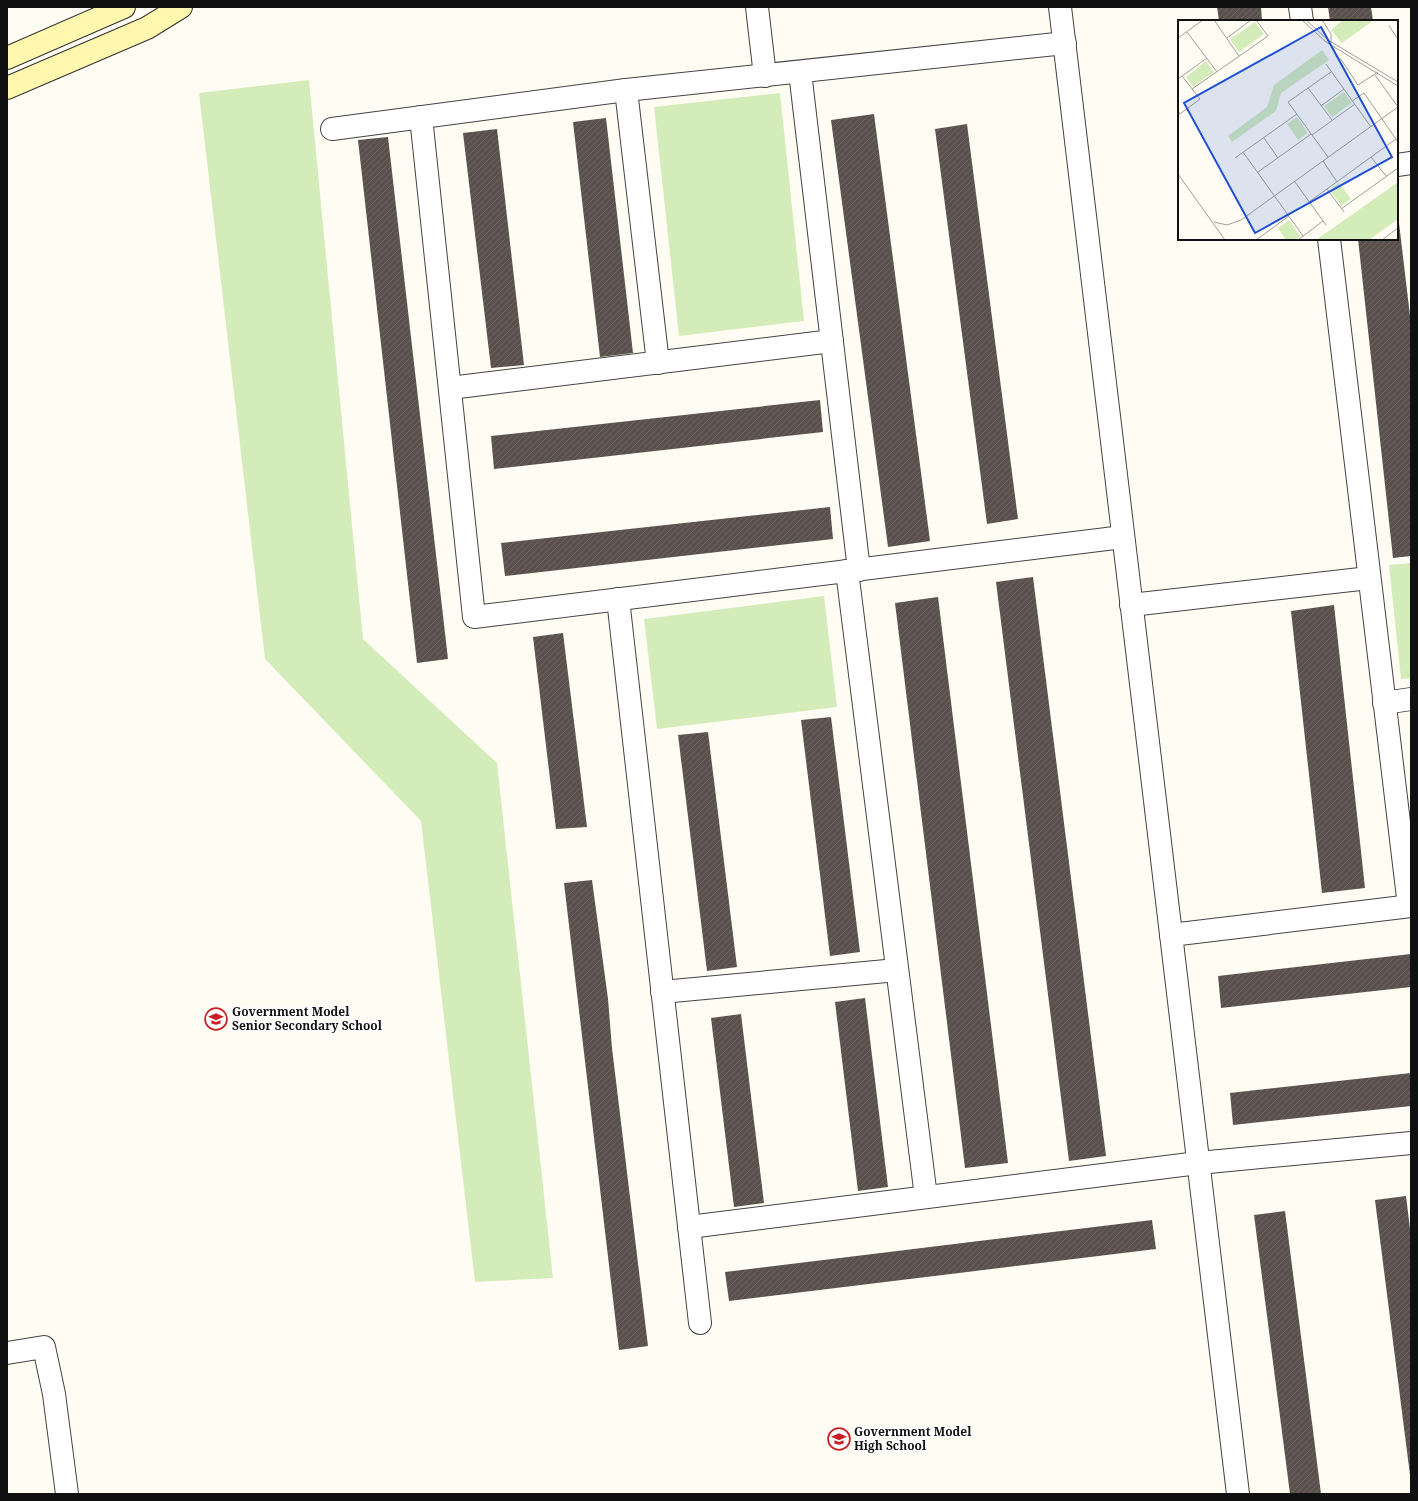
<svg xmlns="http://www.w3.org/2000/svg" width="1418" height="1501" font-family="'Noto Serif',serif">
  <defs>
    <pattern id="building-hatch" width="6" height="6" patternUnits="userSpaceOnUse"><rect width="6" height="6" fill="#5a514c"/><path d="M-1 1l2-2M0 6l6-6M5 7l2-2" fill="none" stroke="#6d6561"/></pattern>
  </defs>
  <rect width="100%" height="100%" fill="#fffdf3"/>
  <g fill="#d4ecba">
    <path d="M309,80l54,559 134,124 56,515 -78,4 -54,-461 -156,-162 -66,-566z"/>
    <path d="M780,93l24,228 -125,15 -25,-229z"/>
    <path d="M1411,563v115l-10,1 -12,-114z"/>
    <path d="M824,596l13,111 -180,22 -13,-110z"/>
  </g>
  <g fill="url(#building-hatch)">
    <path d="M1217,7h44l1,14h-43z"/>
    <path d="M1328,7h43l2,14h-43z"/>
    <path d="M874,114l56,427 -42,6 -57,-427z"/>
    <path d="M606,118l27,235 -33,4 -27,-235z"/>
    <path d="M967,124l51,395 -31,5 -52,-395z"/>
    <path d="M497,129l27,236 -33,3 -28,-235z"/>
    <path d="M388,137l60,522 -31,4 -59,-523z"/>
    <path d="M1397,206l14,118v232l-18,2 -35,-319h39z"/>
    <path d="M820,400l3,32 -329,37 -3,-33z"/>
    <path d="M830,507l3,32 -328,37 -4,-33z"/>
    <path d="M1033,577l73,579 -37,5 -73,-579z"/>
    <path d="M938,597l70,566 -43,5 -70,-565z"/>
    <path d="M1334,605l31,283 -43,5 -31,-282z"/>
    <path d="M563,633l24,194 -31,2 -23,-192z"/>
    <path d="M831,717l29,235 -30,4 -29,-236z"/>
    <path d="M708,732l29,235 -30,4 -29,-236z"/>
    <path d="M592,880l16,119 4,49 36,298 -29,4 -55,-467z"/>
    <path d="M1411,954v33l-190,21 -3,-32z"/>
    <path d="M865,998l23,189 -30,4 -23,-189z"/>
    <path d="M741,1014l23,189 -30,4 -23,-189z"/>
    <path d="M1411,1073v33l-178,19 -3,-32z"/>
    <path d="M1406,1196l5,41 -1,238 -35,-275z"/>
    <path d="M1285,1211l24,188 12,95h-31l-36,-279z"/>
    <path d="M1152,1220l4,29 -427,52 -4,-29z"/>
  </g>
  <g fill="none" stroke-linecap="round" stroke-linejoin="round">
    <g stroke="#434343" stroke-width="24">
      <g id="street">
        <path d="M757,7l8,69"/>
        <path d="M1060,7l178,1487"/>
        <path d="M1300,7l2,14"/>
        <path d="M800,72l59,498"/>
        <path d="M626,90l32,273"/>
        <path d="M421,117l53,500 649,-80"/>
        <path d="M332,129l294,-39 439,-47"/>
        <path d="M1397,165l14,-2"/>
        <path d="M1329,239l80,667"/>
        <path d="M450,388l382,-47"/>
        <path d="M847,571l79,626"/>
        <path d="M618,599l82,724"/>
        <path d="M1131,605l238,-27"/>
        <path d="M1384,703l27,-4"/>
        <path d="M1171,935l240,-29"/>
        <path d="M662,992l235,-22"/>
        <path d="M689,1227l509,-64 213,-20"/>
        <path d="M7,1353l37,-6 10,47 13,100"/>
      </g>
    </g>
    <g stroke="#323232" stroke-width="24">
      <g id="secondary">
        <path d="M7,58l117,-51"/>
        <path d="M7,88l140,-60 34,-21"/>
      </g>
    </g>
    <use href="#street" stroke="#fff" stroke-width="22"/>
    <use href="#secondary" stroke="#fff7ae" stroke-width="22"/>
  </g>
  <defs>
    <g id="school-ring" transform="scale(1.15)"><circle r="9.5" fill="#fff" stroke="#c92027" stroke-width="1.5"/><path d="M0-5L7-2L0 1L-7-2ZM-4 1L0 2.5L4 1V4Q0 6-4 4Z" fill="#c92027"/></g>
  </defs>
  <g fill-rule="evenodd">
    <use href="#school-ring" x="216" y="1019"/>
    <use href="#school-ring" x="839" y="1439"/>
  </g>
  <g text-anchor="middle" stroke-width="4" stroke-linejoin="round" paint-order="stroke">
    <g font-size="12" font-weight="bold" fill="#101010" stroke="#fff" text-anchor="start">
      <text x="232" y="1016">Government Model<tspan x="232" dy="14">Senior Secondary School</tspan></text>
      <text x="854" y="1436">Government Model<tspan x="854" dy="14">High School</tspan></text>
    </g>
  </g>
  <g transform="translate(1178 20)">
    <rect width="220" height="220" fill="#fffdf3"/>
    <path d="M220,162v37l-29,21h-53z" fill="#d4ecba"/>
    <path d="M165,0h31l-32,23 -11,-13zM77,2l9,12 -25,18 -9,-13zM144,30l7,10 -48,33 -5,18 -44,31 -4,-6 39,-29 7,-22zM28,41l8,11 -21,15 -7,-10zM166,72l8,11 -20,14 -8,-11zM119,97l11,16 -10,7 -11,-16zM161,163l12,16 -10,7 -11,-16zM111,200l11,16 -4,4h-10l-8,-12z" fill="#d4ecba"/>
    <path fill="none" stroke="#9f9e98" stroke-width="1" d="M36,0l25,36M124,0l24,22 72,44M128,0l22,20 70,42M144,0l9,14v9M211,6l9,13M9,12l30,40M0,18l25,-18M49,18l24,-18M162,38l18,27 20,-13M148,44l45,63M197,55l23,32M0,59l29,-21M130,68l24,32M14,69l76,-53 -12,-16M174,81l12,-8 34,49M143,86l23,-17M0,91l2,3 20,-15 -18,-23M134,115l43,-31M86,118l14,20M65,132l60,84M150,137l-40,-55 43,-30M193,137l15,19M57,138l62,-44M145,141l14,21M80,152l53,-38M0,154l47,66M117,162l31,43M149,169l17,23M131,182l87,-63M163,189l57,-41M36,202l13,3 14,-5 157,-113M78,220l33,-24M120,220l25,-19M204,220l16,-12"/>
    <path fill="#1d4ed8" fill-opacity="0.15" stroke="#1d4ed8" stroke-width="2" d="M143,7l71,130 -137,76 -71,-130z"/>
    <rect width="220" height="220" fill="none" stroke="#101010" stroke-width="2"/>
  </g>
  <rect width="1418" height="1501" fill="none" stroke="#101010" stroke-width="16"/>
</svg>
